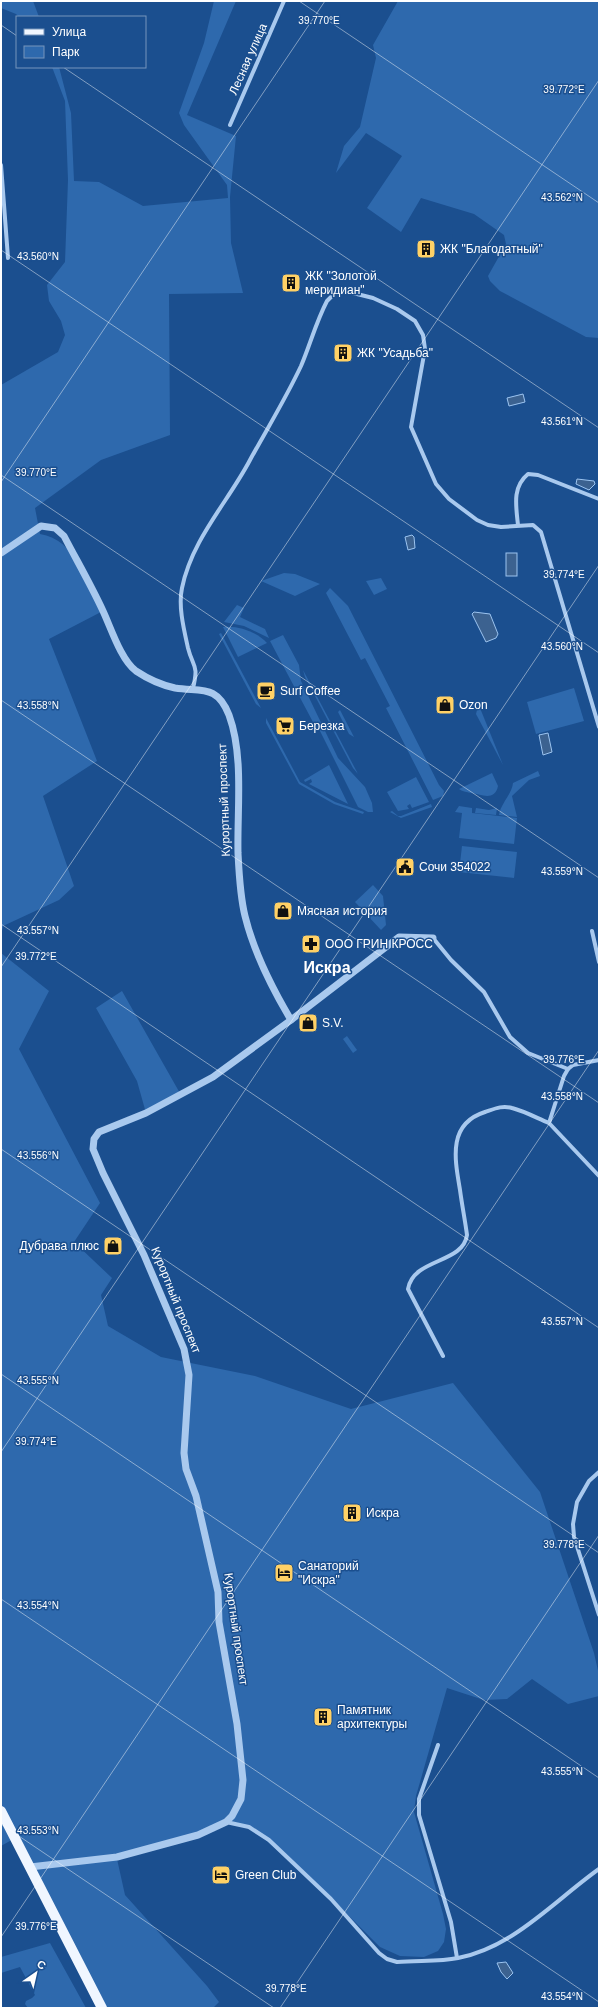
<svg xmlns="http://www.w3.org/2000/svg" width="600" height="2009" font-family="Helvetica,sans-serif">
  <rect width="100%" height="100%" fill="#1b4f8f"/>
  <g fill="#2e69ad">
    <path d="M1,1h32l6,16h-20l-3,-3 -15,-6z"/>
    <path d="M214,1h22l-49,114 49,21 -6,61 1,46 12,50 -74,1 1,141 -69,25 -66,48 5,26c36,5 47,50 61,78l-52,27 48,122 -54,35 31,90 -15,14 -56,26 -2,10v-551l57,-33 7,-17 -4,-14 -12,-20 -2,-16 18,-23 3,-82 -3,-79 -13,-34h7l12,46 3,68 25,1 44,24 85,-8 -1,-13 -43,-60 -5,-12 25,-70z"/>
    <path d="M398,1h201v337l-13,-1 -86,-46 -10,-10 -2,-5 18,-32 -2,-9 -30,-21 -53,-16 -20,34 -34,-24 35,-52 -36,-23 -30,40 8,-27 16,-19 16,-69 -3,-13z"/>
    <path d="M284,573l11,1 25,10 -25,12 -34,-15z"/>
    <path d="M381,578l6,11 -13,6 -8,-14z"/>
    <path d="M330,588l18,18 91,179 5,6 -1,5 -10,4 -47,-92 4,-2 -25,-48 -4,2 -35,-67z"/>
    <path d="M237,605l7,3 -4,9 25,12 4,9 -25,-12 -20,-4z"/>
    <path d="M223,627c15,-2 34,5 44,16l-29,14z"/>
    <path d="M221,633l40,75 -5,-4 -37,-70z"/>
    <path d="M283,635l16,30 2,16 37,77 27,29 7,16 1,9h-5l-10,-5 -42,-84 -2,1 -44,-83z"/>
    <path d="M303,670l55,104 -5,-6 -48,-91z"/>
    <path d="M574,688l10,33 -48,13 -9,-32z"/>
    <path d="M480,708l23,57 -27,-51 1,-4z"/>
    <path d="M340,710l14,27 -5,-3 -11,-22z"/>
    <path d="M266,718l34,64 35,20 29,10 -1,2 -29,-10 -35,-20 -33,-61z"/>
    <path d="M329,765l19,39 -39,-20 3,-2 -1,-3 -6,3 -1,-2z"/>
    <path d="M538,771l2,5 -11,4 -17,16 5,21 -18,-2c2,-12 13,-21 14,-32z"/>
    <path d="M492,773l6,13c-3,15 -16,9 -26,7 -5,-1 -9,-1 -13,-4z"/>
    <path d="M416,777l13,25 -17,6 -2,-4 -3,2 2,3 -11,2 -11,-19z"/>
    <path d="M431,804l1,3 -31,11 -11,-6 2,-1 6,5h3z"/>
    <path d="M459,806l13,2v5l45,5 -3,26 -55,-6 3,-25 -7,-1z"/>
    <path d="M476,808l13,2 8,-2 -1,7 -21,-2z"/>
    <path d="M462,846l55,6 -3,26 -55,-6z"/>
    <path d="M373,885l10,11 3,29 -5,5 -26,-28z"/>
    <path d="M1,953l48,38 -30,58 81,154 -26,39 38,36 -11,17 7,31 53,31 94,19 96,33 102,-26 87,109 54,161 5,22v21l-31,8 -36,-25 -25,20 -23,1 -37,-12 -31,108 -2,16 29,102 3,15 -2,13 -6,9 -14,6 -24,-1 -20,-9 -48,-48 -81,-72 -22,-6 -31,13 -81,25 8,36 82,91 12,16 -6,6h-109l-87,-171 -16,9z"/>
    <path d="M122,991l59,104 -35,18 -9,-32 -41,-73z"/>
    <path d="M347,1036l10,14 -4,3 -10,-14z"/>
    <path d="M50,1943l36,65h-58l-3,-4 1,-3 6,-3 3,-3 -15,-28 -19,6v-16z"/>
  </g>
  <g fill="#3c6290" stroke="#9cc4f0">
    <path d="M523,394l2,8 -16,4 -2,-8z"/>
    <path d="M577,479l17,2 1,3 -6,6 -13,-6z"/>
    <path d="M412,535l2,2 1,11 -7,2 -3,-13z"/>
    <rect x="506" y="553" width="11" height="23"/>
    <path d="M474,612l16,2 8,20 -2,4 -10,4 -14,-28z"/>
    <path d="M548,733l4,19 -9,3 -4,-20z"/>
    <path d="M506,1962l7,11 -6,6 -6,-7 -4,-9z"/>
  </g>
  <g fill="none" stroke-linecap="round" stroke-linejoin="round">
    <g stroke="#a9c9ee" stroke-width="4">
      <path d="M230,125l54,-124"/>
      <path d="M1,165l7,93"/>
      <path d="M518,525c-2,-19 -6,-38 10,-51l10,1 61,24"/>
      <path d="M193,688c6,-24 0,-20 -5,-40 -4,-18 -10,-42 -6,-60 10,-49 46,-86 68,-128 17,-31 36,-62 51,-94 9,-21 15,-44 26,-65l8,-8 10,-2 28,7 24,11 18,12 8,14 2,14 -14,78 25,57 13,15 28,21 11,5 13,2 32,-2 8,7 58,195"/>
      <path d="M592,931l7,31"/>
      <path d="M433,938l18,22 33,32 26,45 18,16 40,16 5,-4 26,-5"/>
      <path d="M568,1069l-4,7 -15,47 50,53"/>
      <path d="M443,1356l-35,-67c5,-31 55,-25 59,-54 -2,-15 -5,-30 -7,-45 -5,-30 -13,-66 25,-78 9,-3 17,-7 27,-4 12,3 25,10 37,15"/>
      <path d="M599,1472l-10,9 -12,21 -4,22 1,13 25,78"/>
      <path d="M438,1745l-19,54v16l32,107 6,36"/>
      <path d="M226,1822l23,5 20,13 62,59 48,54 8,6 10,3c20,-2 42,0 61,-4 56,-11 96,-57 141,-89"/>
    </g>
    <g stroke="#a9c9ee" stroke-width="7">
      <path d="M1,553l40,-27 14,2 9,8c13,25 27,49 39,75 8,17 18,49 33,60 12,8 25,14 39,17 26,4 42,-4 54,27 15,41 8,94 9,138 1,20 2,43 7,63 9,37 27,72 46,104"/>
      <path d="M30,1867l87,-10 81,-22 28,-13 6,-6 9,-17 2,-19 -6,-56 -18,-102 -1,-30 -22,-96 -10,-27 -2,-16 5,-78 -5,-26 -40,-94 -41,-82 -10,-24 1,-10 5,-7 47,-19 67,-36 78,-57 108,-83 34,1"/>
    </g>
    <path stroke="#f0f6ff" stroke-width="10" d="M1,1811l101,197"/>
  </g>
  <path fill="none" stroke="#fff" stroke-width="1" stroke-opacity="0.45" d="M299,1l300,202M1,25l16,11M63,67l536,361M1,250l598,403M1,475l598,403M1,482l324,-481M1,700l598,403M1,924l598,404M1,967l598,-887M1,1149l598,404M1,1374l598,404M1,1452l598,-887M1,1599l598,403M1,1824l273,184M1,1937l598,-887M280,2008l319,-473"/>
  <defs>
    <g id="building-square" transform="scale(1)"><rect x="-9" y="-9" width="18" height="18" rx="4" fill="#ffd166" stroke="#1b4f8f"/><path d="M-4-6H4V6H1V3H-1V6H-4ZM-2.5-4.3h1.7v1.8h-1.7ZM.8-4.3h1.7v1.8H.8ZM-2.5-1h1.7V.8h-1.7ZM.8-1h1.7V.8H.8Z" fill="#111"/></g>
    <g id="cafe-square" transform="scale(1)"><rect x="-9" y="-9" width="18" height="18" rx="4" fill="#ffd166" stroke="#1b4f8f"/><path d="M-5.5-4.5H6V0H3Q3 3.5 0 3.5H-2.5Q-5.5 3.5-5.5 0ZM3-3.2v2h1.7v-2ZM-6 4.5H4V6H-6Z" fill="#111"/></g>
    <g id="shop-square" transform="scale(1)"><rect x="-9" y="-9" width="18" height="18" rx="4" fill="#ffd166" stroke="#1b4f8f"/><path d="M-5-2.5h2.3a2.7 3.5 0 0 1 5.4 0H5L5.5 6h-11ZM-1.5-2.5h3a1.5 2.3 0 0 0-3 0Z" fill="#111"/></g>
    <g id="supermarket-square" transform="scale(1)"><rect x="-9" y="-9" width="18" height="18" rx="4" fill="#ffd166" stroke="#1b4f8f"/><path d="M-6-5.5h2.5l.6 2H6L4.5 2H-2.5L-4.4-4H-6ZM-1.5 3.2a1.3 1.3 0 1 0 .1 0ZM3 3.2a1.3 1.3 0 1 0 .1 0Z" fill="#111"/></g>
    <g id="civic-square" transform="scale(1)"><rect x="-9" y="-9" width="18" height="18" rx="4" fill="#ffd166" stroke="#1b4f8f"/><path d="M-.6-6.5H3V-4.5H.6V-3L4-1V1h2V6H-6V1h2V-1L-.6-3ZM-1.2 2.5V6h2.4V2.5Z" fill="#111"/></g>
    <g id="pharmacy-square" transform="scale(1)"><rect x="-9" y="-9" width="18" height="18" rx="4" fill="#ffd166" stroke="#1b4f8f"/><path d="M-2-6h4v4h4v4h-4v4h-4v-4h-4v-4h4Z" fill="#111"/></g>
    <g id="hotel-square" transform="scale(1)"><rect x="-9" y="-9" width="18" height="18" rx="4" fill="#ffd166" stroke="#1b4f8f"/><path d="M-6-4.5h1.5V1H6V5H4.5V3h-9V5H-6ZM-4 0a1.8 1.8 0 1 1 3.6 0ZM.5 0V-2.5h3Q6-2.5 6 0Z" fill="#111"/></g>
  </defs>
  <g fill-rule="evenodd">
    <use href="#building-square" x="426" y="249"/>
    <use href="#building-square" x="291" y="283"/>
    <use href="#building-square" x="343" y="353"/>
    <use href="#cafe-square" x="266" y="691"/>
    <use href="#shop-square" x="445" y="705"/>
    <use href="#supermarket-square" x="285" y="726"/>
    <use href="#civic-square" x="405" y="867"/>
    <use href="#shop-square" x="283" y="911"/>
    <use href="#pharmacy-square" x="311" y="944"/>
    <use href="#shop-square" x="308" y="1023"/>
    <use href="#shop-square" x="113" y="1246"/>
    <use href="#building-square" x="352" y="1513"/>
    <use href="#hotel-square" x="284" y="1573"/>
    <use href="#building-square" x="323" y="1717"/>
    <use href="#hotel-square" x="221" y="1875"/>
  </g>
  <g text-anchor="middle" stroke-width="3" stroke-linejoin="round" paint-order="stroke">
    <g font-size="12" fill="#fff" stroke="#1b4f8f">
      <text transform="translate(248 59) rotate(-66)" y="4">Лесная улица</text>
      <text transform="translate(224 800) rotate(-92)" y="4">Курортный проспект</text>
      <text transform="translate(176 1300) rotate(68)" y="4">Курортный проспект</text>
      <text transform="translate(236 1629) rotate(82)" y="4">Курортный проспект</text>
    </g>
    <g font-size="12" fill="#fff" stroke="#1b4f8f" text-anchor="start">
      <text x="440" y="253">ЖК "Благодатный"</text>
      <text x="305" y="280">ЖК "Золотой<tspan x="305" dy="14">меридиан"</tspan></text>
      <text x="357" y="357">ЖК "Усадьба"</text>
      <text x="280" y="695">Surf Coffee</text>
      <text x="459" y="709">Ozon</text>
      <text x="299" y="730">Березка</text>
      <text x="419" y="871">Сочи 354022</text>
      <text x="297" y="915">Мясная история</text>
      <text x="325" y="948">ООО ГРИН КРОСС</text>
      <text x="322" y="1027">S.V.</text>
      <text x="99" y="1250" text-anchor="end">Дубрава плюс</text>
      <text x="366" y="1517">Искра</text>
      <text x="298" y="1570">Санаторий<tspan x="298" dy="14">"Искра"</tspan></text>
      <text x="337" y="1714">Памятник<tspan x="337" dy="14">архитектуры</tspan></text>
      <text x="235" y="1879">Green Club</text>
    </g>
    <g font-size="16" font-weight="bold" fill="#fff" stroke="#1b4f8f">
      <text x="327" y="973">Искра</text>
    </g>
  </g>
  <g font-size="10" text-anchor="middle" fill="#fff" stroke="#1b4f8f" stroke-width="3" stroke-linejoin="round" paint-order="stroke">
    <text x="319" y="24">39.770°E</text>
    <text x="564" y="93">39.772°E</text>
    <text x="562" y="201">43.562°N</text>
    <text x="38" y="260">43.560°N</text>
    <text x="562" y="425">43.561°N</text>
    <text x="36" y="476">39.770°E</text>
    <text x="564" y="578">39.774°E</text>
    <text x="562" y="650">43.560°N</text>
    <text x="38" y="709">43.558°N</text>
    <text x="562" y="875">43.559°N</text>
    <text x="38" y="934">43.557°N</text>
    <text x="36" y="960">39.772°E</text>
    <text x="564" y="1063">39.776°E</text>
    <text x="562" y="1100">43.558°N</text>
    <text x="38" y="1159">43.556°N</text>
    <text x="562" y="1325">43.557°N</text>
    <text x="38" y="1384">43.555°N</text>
    <text x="36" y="1445">39.774°E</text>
    <text x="564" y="1548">39.778°E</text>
    <text x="38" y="1609">43.554°N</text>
    <text x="562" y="1775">43.555°N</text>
    <text x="38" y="1834">43.553°N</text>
    <text x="36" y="1930">39.776°E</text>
    <text x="286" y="1992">39.778°E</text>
    <text x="562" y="2000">43.554°N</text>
  </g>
  <rect width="600" height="2009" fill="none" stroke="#ffffff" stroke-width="4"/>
  <rect x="16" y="16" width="130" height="52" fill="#1b4f8f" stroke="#7695bc"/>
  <rect x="24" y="29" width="20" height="6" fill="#f0f6ff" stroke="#7695bc"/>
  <text x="52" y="36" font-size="12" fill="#ffffff">Улица</text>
  <rect x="24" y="46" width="20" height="12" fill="#2e69ad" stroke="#7695bc"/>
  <text x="52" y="56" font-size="12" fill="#ffffff">Парк</text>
  <g transform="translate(36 1973) rotate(34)" stroke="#1b4f8f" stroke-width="3" paint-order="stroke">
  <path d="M0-3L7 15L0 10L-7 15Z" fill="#ffffff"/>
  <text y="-6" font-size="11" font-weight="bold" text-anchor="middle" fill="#ffffff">С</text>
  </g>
</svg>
